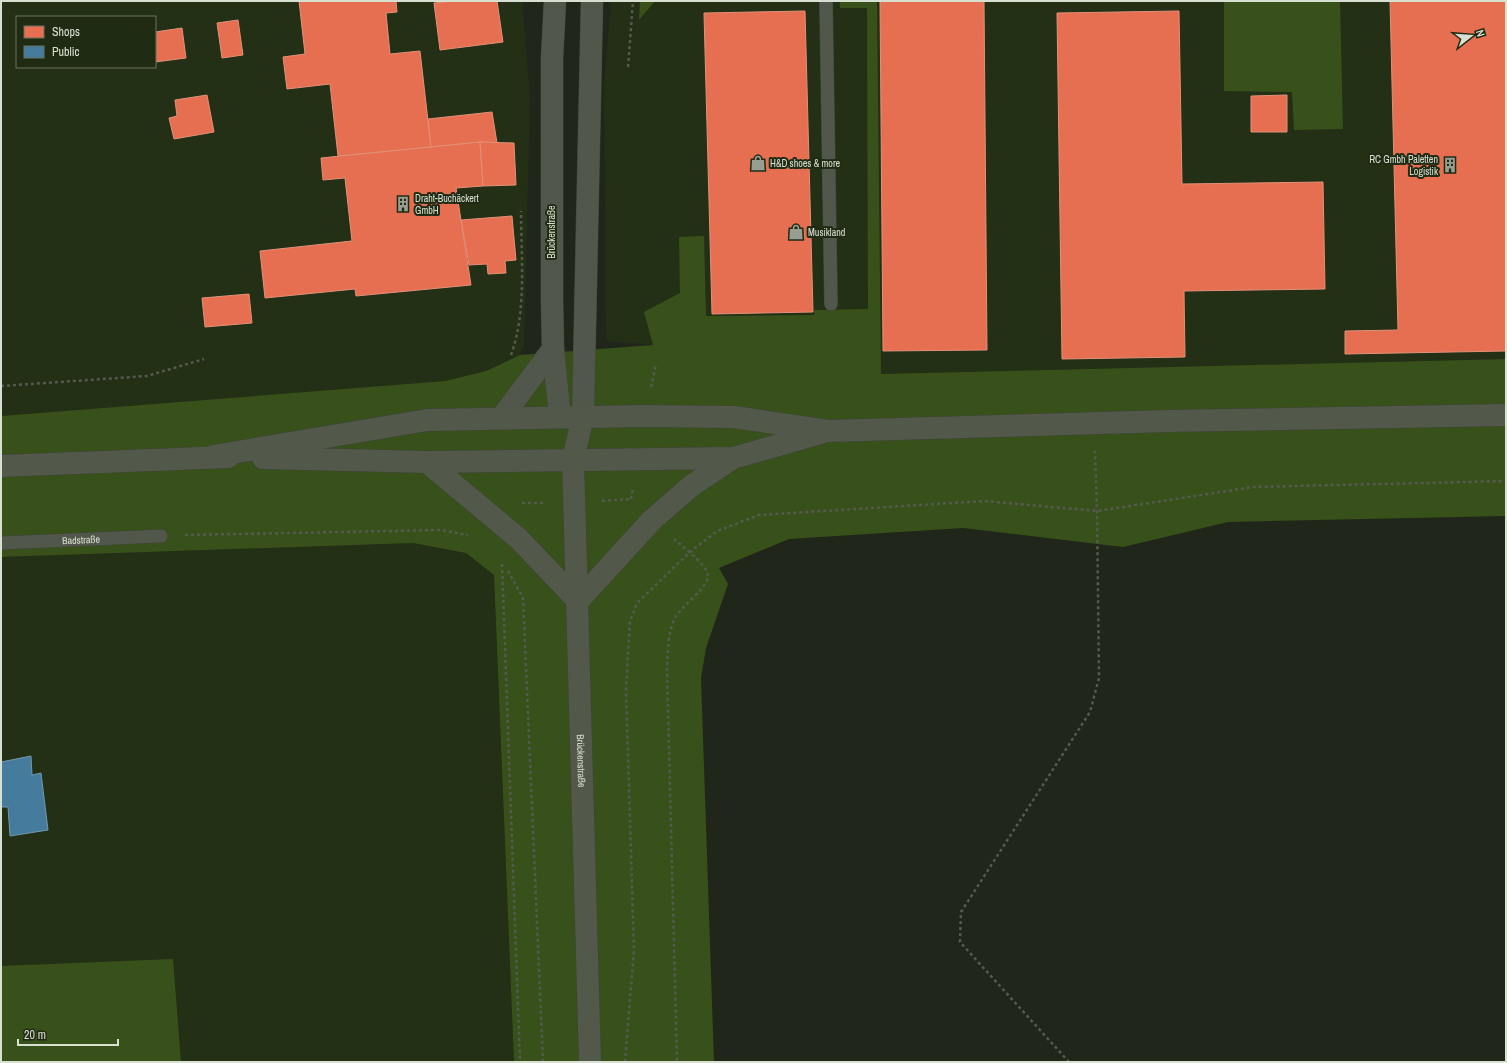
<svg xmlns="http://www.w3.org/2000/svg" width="1507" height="1063" font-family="'Archivo Narrow',sans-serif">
  <rect width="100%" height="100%" fill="#202619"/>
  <g fill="#233016" fill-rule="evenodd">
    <path d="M1,1h521l8,96 -6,248 -4,10 -34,16 -41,10 -444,35zM17,17h138v50h-138z"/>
    <path d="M611,1h895v358l-625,15 -227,-29 -48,-4 -2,-256z"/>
    <path d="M413,543l53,10 28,22 20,487h-513v-505z"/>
  </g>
  <g fill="#38511a">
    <path d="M640,1h15l-16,19z"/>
    <path d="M840,1h37l4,373 625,-15v157l-278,6 -105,25 -160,-19 -174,11 -70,29 9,16 -22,64 -5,30 13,384h-200l-20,-487 -28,-22 -53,-10 -412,14v-141l444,-35 41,-10 34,-16 133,-10 -9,-33 36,-19 -1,-56 25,-1 2,80 108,-1v-5l54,-1 -1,-301h-27z"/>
    <path d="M1224,1h116l3,128 -49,1 -2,-38 -68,-1z"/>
    <path d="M173,959l8,103h-180v-96z"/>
  </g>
  <g fill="#e76f51" stroke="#e29178">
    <path d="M299,1h97l1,11 -11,1 4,41 30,-3 11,96 -93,9 -8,-72 -43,5 -4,-32 22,-3z"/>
    <path d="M452,1h45l6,41 -63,8 -6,-47z"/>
    <path d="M880,1h104l3,349 -104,1z"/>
    <path d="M1390,1h116v350l-161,3v-23l53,-1z"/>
    <path d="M805,11l8,301 -101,2 -8,-301z"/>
    <path d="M1179,11l3,173 141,-2 2,107 -141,2 1,66 -123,2 -5,-346z"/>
    <path d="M238,20l5,35 -21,3 -5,-35z"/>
    <path d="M182,28l4,30 -31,4v-30z"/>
    <path d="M207,95l7,37 -40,7 -5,-21 8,-2 -2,-16z"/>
    <path d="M1287,95v37h-36v-36z"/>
    <path d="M492,112l5,31 -17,-1 -49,5 -3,-28z"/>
    <path d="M480,142l3,44 -27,2 15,97 -115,11 -1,-7 -90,9 -5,-47 92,-10 -7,-63 -22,2 -2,-22z"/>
    <path d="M480,142l34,1 2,42 -33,1z"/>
    <path d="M512,216l4,44 -11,1 1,12 -18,1 -1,-10 -18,1 -8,-45z"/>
    <path d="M249,294l3,29 -47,4 -3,-29z"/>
  </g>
  <path fill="#457b9d" stroke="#7199ad" d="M31,756l1,19 9,-2 7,57 -38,6 -2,-29h-7v-45z"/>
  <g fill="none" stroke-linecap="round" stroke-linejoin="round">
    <g stroke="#3d4337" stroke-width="14">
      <g id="service">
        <path d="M826,1l5,303"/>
        <path id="s1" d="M1,543l160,-7"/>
      </g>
    </g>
    <g stroke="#3d4337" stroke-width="23">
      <g id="tertiary">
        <path d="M555,1l-3,57v243l1,48 7,68"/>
        <path d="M583,416l9,-415"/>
        <path d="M502,417l51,-68"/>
      </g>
    </g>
    <g stroke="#3d4337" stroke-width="23">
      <g id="secondary">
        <path id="s2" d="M583,416l-10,44 17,602"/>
        <path d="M214,456l213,-36 216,-4 91,1 94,14 340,-10 338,-6"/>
        <path d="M263,458l164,4 306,-4 88,-25"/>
        <path d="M427,462l92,77 59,62"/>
        <path d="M1,466l227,-9"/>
        <path d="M578,601l74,-81 39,-34 42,-28"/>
      </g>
    </g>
    <g stroke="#555a50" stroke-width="2.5" stroke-dasharray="3 3" stroke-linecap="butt">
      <path d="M628,67l5,-66"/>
      <path d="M511,355c16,-44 10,-98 10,-144"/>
      <path d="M1,386l146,-10 57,-17"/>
      <path d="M651,387l5,-23"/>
      <path d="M631,499l2,-11"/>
      <path d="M602,501l29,-2"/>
      <path d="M522,503h23"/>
      <path d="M185,535l255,-5 28,5"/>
      <path d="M674,539c8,7 33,26 34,36 1,12 -25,30 -32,41 -9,16 -8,36 -9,54l10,392"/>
      <path d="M502,564l18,498"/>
      <path d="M508,571l15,27 20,464"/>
      <path d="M625,1062l9,-112 -8,-261 4,-68 7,-18 53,-51 27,-21 42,-16 225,-14 113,10 156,-24 253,-6"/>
      <path d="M1069,1062l-109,-120 1,-30 129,-200 9,-34 -2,-167 -2,-60"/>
    </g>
    <use href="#service" stroke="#51574b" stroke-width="13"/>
    <use href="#tertiary" stroke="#51574b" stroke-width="22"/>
    <use href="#secondary" stroke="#52594b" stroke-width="22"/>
  </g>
  <defs>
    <g id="shop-bare" transform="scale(1.2)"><path d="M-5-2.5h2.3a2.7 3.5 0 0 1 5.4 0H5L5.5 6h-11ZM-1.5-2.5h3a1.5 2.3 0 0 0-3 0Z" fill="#989f91" stroke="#202b14" stroke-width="2.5" paint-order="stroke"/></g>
    <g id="building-bare" transform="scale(1.2)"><path d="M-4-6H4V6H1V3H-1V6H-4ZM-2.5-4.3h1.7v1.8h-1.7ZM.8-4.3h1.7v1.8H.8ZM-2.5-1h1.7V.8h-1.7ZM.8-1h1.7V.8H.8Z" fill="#989f91" stroke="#202b14" stroke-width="2.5" paint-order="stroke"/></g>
  </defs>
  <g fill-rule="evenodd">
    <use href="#shop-bare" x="758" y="163"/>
    <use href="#building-bare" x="1450" y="165"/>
    <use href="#building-bare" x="403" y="204"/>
    <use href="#shop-bare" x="796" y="232"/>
  </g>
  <g text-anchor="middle" stroke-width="4" stroke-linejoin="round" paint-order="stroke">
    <g font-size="10" fill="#d8e0d2" stroke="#202b14" text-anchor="start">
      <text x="1438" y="163" text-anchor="end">RC Gmbh Paletten<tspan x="1438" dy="12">Logistik</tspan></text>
      <text x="770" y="167">H&amp;D shoes &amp; more</text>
      <text x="415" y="202">Draht-Buchäckert<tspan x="415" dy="12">GmbH</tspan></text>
      <text x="808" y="236">Musikland</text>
    </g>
    <g font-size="10" fill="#d8e0d2" stroke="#202b14">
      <text transform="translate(551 232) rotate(-90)" y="4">Brückenstraße</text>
      <text dy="4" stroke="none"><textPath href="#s1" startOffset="80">Badstraße</textPath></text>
      <text dy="4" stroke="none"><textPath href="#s2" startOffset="346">Brückenstraße</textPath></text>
    </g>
  </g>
  <rect width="1507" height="1063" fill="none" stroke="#d8e0d2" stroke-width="4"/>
  <rect x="16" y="16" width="140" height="52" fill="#202b14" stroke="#6a7360"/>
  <rect x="24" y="26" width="20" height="12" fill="#e76f51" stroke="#6a7360"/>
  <text x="52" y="36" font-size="12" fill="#d8e0d2">Shops</text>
  <rect x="24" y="46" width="20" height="12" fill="#457b9d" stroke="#6a7360"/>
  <text x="52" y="56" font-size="12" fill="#d8e0d2">Public</text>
  <g transform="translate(1471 36) rotate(73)" stroke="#202b14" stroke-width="3" paint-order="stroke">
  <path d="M0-3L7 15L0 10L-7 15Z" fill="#d8e0d2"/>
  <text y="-6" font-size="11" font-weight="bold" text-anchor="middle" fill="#d8e0d2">N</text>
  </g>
  <path d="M18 1039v6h100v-6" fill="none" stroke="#d8e0d2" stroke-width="2"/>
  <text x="24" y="1039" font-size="12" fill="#d8e0d2" stroke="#202b14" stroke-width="3" paint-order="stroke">20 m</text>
</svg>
